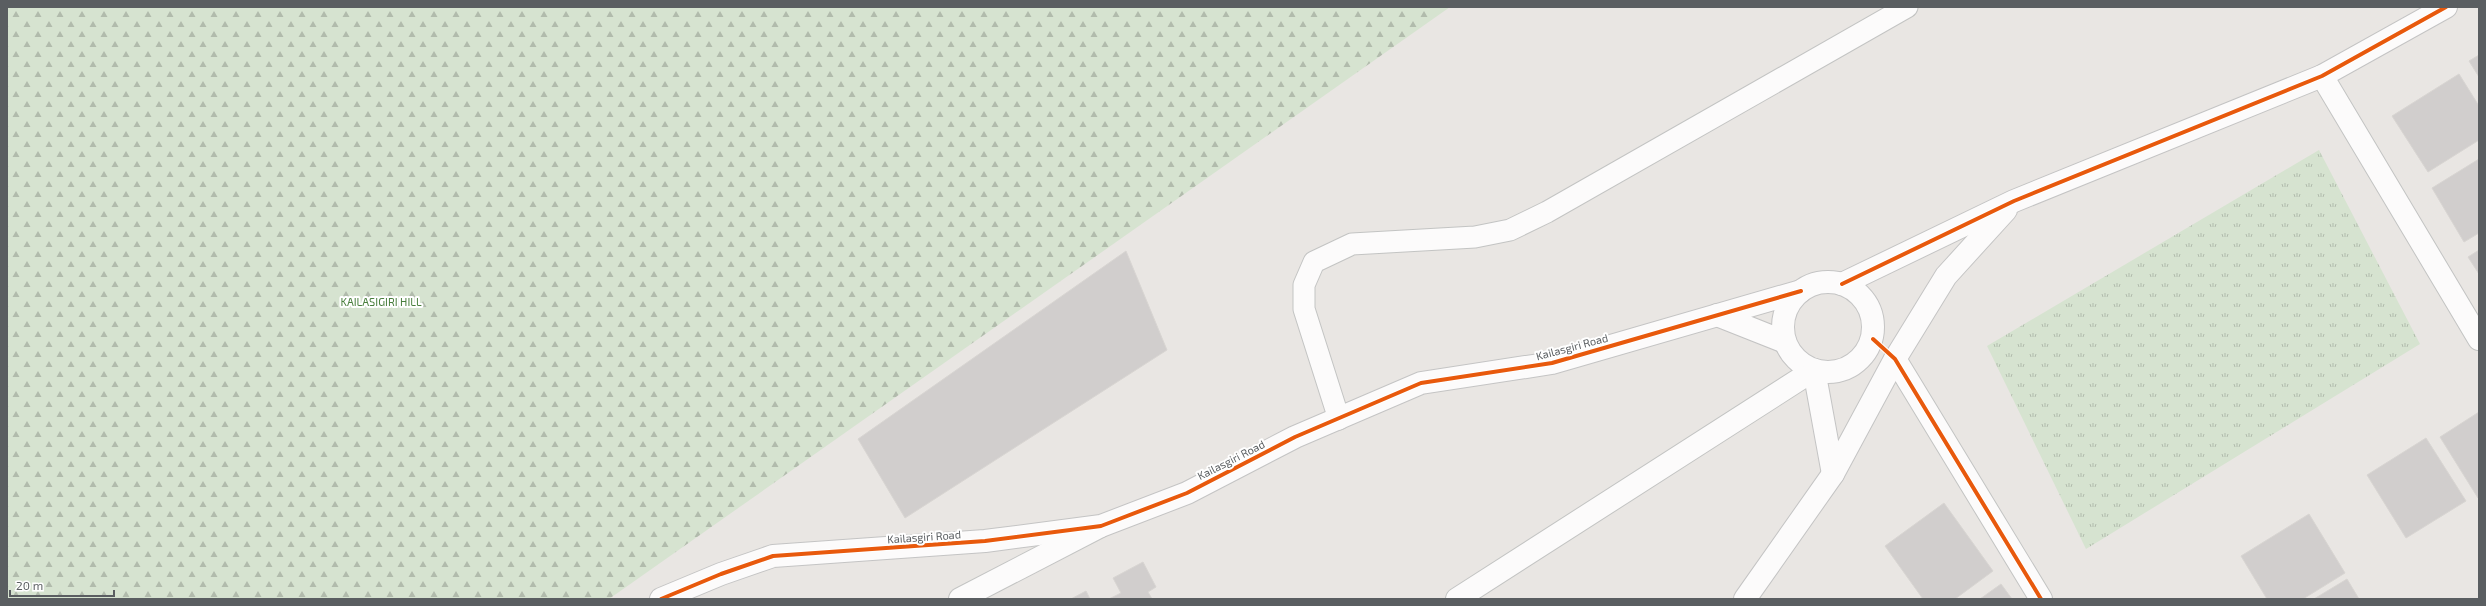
<svg xmlns="http://www.w3.org/2000/svg" width="2486" height="606" font-family="'Exo 2',sans-serif">
  <defs>
    <pattern id="forest-firs" width="22" height="20" patternUnits="userSpaceOnUse"><rect width="22" height="20" fill="#d6e3d0"/><path d="M5 1l3.5 6h-7zM16 11l3.5 6h-7z" fill="#b1bbac"/></pattern>
    <pattern id="park-tufts" width="24" height="20" patternUnits="userSpaceOnUse"><rect width="24" height="20" fill="#d6e3d0"/><path d="M3 7l-1-3M5 7V3M7 7l1-3M15 17l-1-3M17 17v-4M19 17l1-3" fill="none" stroke="#b1bbac"/></pattern>
  </defs>
  <rect width="100%" height="100%" fill="#e9e6e3"/>
  <path fill="url(#forest-firs)" d="M7,7h1443l-841,592h-602z"/>
  <path fill="url(#park-tufts)" d="M2319,150l101,194 -334,205 -99,-203z"/>
  <g fill="#d1cecd" stroke="#d8d5d2">
    <path d="M2479,55v22l-10,-16z"/>
    <path d="M2459,74l20,32v34l-51,32 -36,-56z"/>
    <path d="M2479,159v74l-15,9 -32,-54z"/>
    <path d="M2479,250v24l-11,-17z"/>
    <path d="M1126,251l41,99 -262,168 -47,-79z"/>
    <path d="M2479,412v85l-1,1 -38,-61z"/>
    <path d="M2426,438l40,63 -60,37 -39,-63z"/>
    <path d="M1944,503l49,68 -38,28h-32l-38,-53z"/>
    <path d="M2309,514l36,59 -42,26h-36l-26,-43z"/>
    <path d="M1143,562l13,25 -8,5 4,7h-43l12,-6 -8,-15z"/>
    <path d="M2347,579l12,20h-45z"/>
    <path d="M2001,584l11,15h-32z"/>
    <path d="M1086,591l4,8h-19z"/>
  </g>
  <g fill="none" stroke-linecap="round" stroke-linejoin="round">
    <g stroke="#c3c4c3" stroke-width="23">
      <path id="lane" d="M1339,419l-35,-110v-24l10,-23 38,-18 123,-7 35,-7 37,-18 360,-205"/>
    </g>
    <g stroke="#c3c4c3" stroke-width="24">
      <g id="street">
        <path d="M2322,76l157,263"/>
        <path d="M1895,359l146,240"/>
        <path d="M960,599l139,-72"/>
        <path d="M1457,599l357,-229"/>
      </g>
    </g>
    <g stroke="#c4c4c4" stroke-width="24">
      <g id="secondary">
        <circle cx="1828" cy="327" r="45"/>
        <path d="M1842,284l172,-83 308,-125 124,-69"/>
        <path d="M1717,315l68,27"/>
        <path d="M1814,370l19,104"/>
        <path d="M661,599l60,-25 52,-18 212,-15 116,-15 86,-33 108,-56 126,-54 131,-20 249,-72"/>
        <path d="M1745,599l88,-125 62,-115 51,-83 60,-66"/>
      </g>
    </g>
    <use href="#lane" stroke="#fcfbfb" stroke-width="21"/>
    <use href="#street" stroke="#fcfbfb" stroke-width="22"/>
    <use href="#secondary" stroke="#fcfbfb" stroke-width="22"/>
    <g stroke="#fff" stroke-width="6">
      <g id="cycleway">
        <path d="M1842,284l172,-83 308,-125 124,-69"/>
        <path d="M1873,339l22,20 146,240"/>
        <path d="M661,599l60,-25 52,-18 212,-15 116,-15 86,-33 108,-56 126,-54 131,-20 249,-72"/>
      </g>
    </g>
    <use href="#cycleway" stroke="#e8590c" stroke-width="4"/>
  </g>
  <g text-anchor="middle" stroke-width="4" stroke-linejoin="round" paint-order="stroke">
    <g font-size="11" fill="#487e3c" stroke="#fff">
      <text x="381" y="306">KAILASIGIRI HILL</text>
    </g>
    <g font-size="11" fill="#5a5e61" stroke="#fff">
      <text transform="translate(1572 347) rotate(-15)" y="4">Kailasgiri Road</text>
      <text transform="translate(1231 460) rotate(-27)" y="4">Kailasgiri Road</text>
      <text transform="translate(924 537) rotate(-4)" y="4">Kailasgiri Road</text>
    </g>
  </g>
  <rect width="2486" height="606" fill="none" stroke="#5a5e61" stroke-width="16"/>
  <path d="M10 590v6h104v-6" fill="none" stroke="#5a5e61" stroke-width="2"/>
  <text x="16" y="590" font-size="12" fill="#5a5e61" stroke="#ffffff" stroke-width="3" paint-order="stroke">20 m</text>
</svg>
